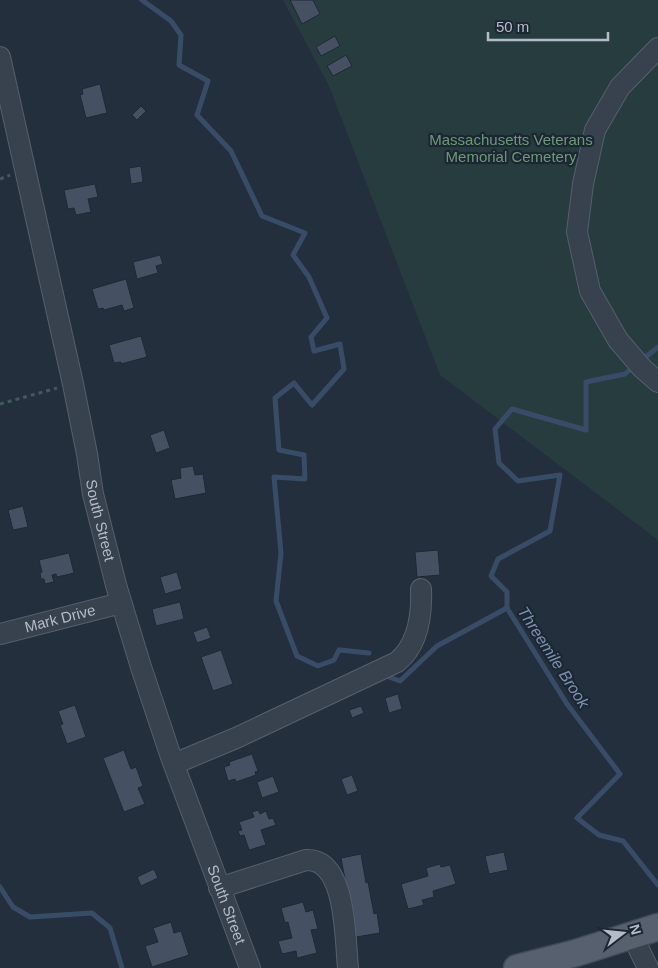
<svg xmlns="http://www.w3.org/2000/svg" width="658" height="968" font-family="Arial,sans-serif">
  <rect width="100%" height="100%" fill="#242f3e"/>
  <path fill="#263c3f" d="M283,0h375v540l-218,-165 -111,-289z"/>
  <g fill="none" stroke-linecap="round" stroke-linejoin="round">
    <g stroke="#394c67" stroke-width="5">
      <path d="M142,0l29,21 10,14 -2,30 29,16 -11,34 34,36 31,65 43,17 -12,22 16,22 18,41 -16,19 3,14 26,-7 4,25 -32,36 -18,-22 -19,15 4,52 25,5 1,24 -31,-2 7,76 -5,48 21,55 21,10 16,-6 5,-10 30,3"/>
      <path d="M641,361l17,-14"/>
      <path d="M634,366l-9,8 -39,8v48l-74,-21 -17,20 4,34 19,18 42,-6 -10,56 -52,28 -7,17 16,16v16l60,96 53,70 -43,44 22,17 24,6 35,44"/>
      <path d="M389,677l11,4 37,-35 70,-38"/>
      <path d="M0,887l13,20 17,10 62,-4 18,15 12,40"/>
    </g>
  </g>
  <g fill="#455162" stroke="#1f2835">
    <path d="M290,0h23l7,14 -18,10z"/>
    <path d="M335,36l5,10 -19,10 -5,-9z"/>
    <path d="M346,55l6,11 -19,10 -6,-10z"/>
    <path d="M100,84l7,29 -21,5 -6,-23 3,-1 -1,-5z"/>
    <path d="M141,106l5,5 -9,9 -5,-5z"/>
    <path d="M141,166l2,16 -12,2 -2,-16z"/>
    <path d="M95,184l3,13 -10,2 3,13 -15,3 -2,-7 -6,1 -4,-19z"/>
    <path d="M160,255l3,9 -7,2 2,7 -21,6 -4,-17z"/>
    <path d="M126,279l8,29 -10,3 -2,-6 -18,5 -1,-2 -5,1 -6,-20z"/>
    <path d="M141,336l6,21 -26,7v-2l-7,1 -5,-18z"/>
    <path d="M164,430l6,18 -14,5 -6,-18z"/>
    <path d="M193,466l2,9 8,-1 3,19 -31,6 -4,-19 10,-2 -1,-10z"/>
    <path d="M23,506l5,21 -15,3 -5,-20z"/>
    <path d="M438,550l2,25 -23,2 -2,-25z"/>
    <path d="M69,553l5,20 -17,4 -1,-3 -4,1 2,7 -9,2 -1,-5h-3l-1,-6 2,-1 -3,-12z"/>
    <path d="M177,572l5,17 -17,5 -5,-17z"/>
    <path d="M180,602l4,17 -28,7 -4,-17z"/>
    <path d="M207,627l4,11 -14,5 -4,-11z"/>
    <path d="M221,650l12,34 -20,7 -12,-34z"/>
    <path d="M398,694l4,15 -13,4 -4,-15z"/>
    <path d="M75,705l11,32 -19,7 -7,-19 3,-1 -5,-13z"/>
    <path d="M361,706l3,7 -12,5 -3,-8z"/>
    <path d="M124,750l7,19 5,-2 7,19 -5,2 7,16 -21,8 -21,-54z"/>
    <path d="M252,754l6,17 -3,1 1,3 -20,7 -1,-3 -7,2 -4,-14 6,-2 -1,-3z"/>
    <path d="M352,775l6,16 -11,4 -6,-16z"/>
    <path d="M273,776l6,16 -17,6 -5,-16z"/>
    <path d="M258,810l2,4 6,-3 3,8 4,-1 3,7 -15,5 5,15 -17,5 -5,-15 -4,1 -2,-5 4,-1 -3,-8 15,-5 -2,-5z"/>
    <path d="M504,852l4,18 -19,4 -4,-18z"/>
    <path d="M361,854l5,29 2,-1 6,32 3,-1 3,20 -24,4 -15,-79z"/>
    <path d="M440,864l1,3 9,-2 6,19 -23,7 1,6 -12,3 2,5 -16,4 -7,-25 27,-8 -2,-8z"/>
    <path d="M154,869l4,9 -17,8 -4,-9z"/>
    <path d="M303,902l3,10 7,-2 5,19 -7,1 6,23 -20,5 -1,-7 -14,3 -4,-13 14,-3 -4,-16 -3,1 -4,-15z"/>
    <path d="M171,922l3,11 7,-2 8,24 -37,12 -7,-21 13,-4 -5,-14z"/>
  </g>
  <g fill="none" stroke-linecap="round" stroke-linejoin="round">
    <g stroke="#565f6c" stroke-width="22">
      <g id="minor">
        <path d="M658,48l-38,39 -25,43 -12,54 -6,48 13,59 28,49 24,28 16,14"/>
        <path id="s1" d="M0,57l73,327 14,70 6,40 23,91 25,82 30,90 79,211"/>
        <path id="s2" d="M0,634l121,-31"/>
        <path d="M174,764l62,-26 161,-76c21,-17 25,-48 24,-73"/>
        <path d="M219,888l87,-28c41,-2 39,80 42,108"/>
        <path d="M632,935l16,33"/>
      </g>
    </g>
    <g stroke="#414a57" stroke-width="29">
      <path id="major" d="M517,968l59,-15 82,-26"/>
    </g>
    <g stroke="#44595c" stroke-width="3" stroke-dasharray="4 4" stroke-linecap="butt">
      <path d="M0,179l10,-4"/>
      <path d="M0,404l57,-16"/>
    </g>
    <use href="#minor" stroke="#38414e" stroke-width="20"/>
    <use href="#major" stroke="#56606e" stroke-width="26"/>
  </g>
  <g text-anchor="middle" stroke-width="4.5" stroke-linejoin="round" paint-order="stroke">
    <g font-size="15" fill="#6b9a76" stroke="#1d2633">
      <text x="511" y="145">Massachusetts Veterans<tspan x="511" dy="17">Memorial Cemetery</tspan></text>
    </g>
    <g font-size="15" fill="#b4bcc9" stroke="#1d2633">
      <text dy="5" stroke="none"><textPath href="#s1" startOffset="474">South Street</textPath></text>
      <text dy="5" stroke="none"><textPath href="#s2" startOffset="62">Mark Drive</textPath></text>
      <text dy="5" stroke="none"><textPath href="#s1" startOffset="879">South Street</textPath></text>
    </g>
    <g font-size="16" font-style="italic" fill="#7c92b1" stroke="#1d2633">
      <text transform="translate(554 657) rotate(57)" y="6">Threemile Brook</text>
    </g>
  </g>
  <g transform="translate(623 933) rotate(74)" stroke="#1d2633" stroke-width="4" paint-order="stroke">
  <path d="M0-4L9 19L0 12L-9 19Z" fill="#b4bcc9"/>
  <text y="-8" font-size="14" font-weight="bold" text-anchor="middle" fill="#b4bcc9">N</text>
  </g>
  <path d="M488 32v8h120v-8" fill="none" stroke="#b4bcc9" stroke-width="2.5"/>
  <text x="496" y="32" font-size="15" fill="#b4bcc9" stroke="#1d2633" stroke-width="4" paint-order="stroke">50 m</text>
</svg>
